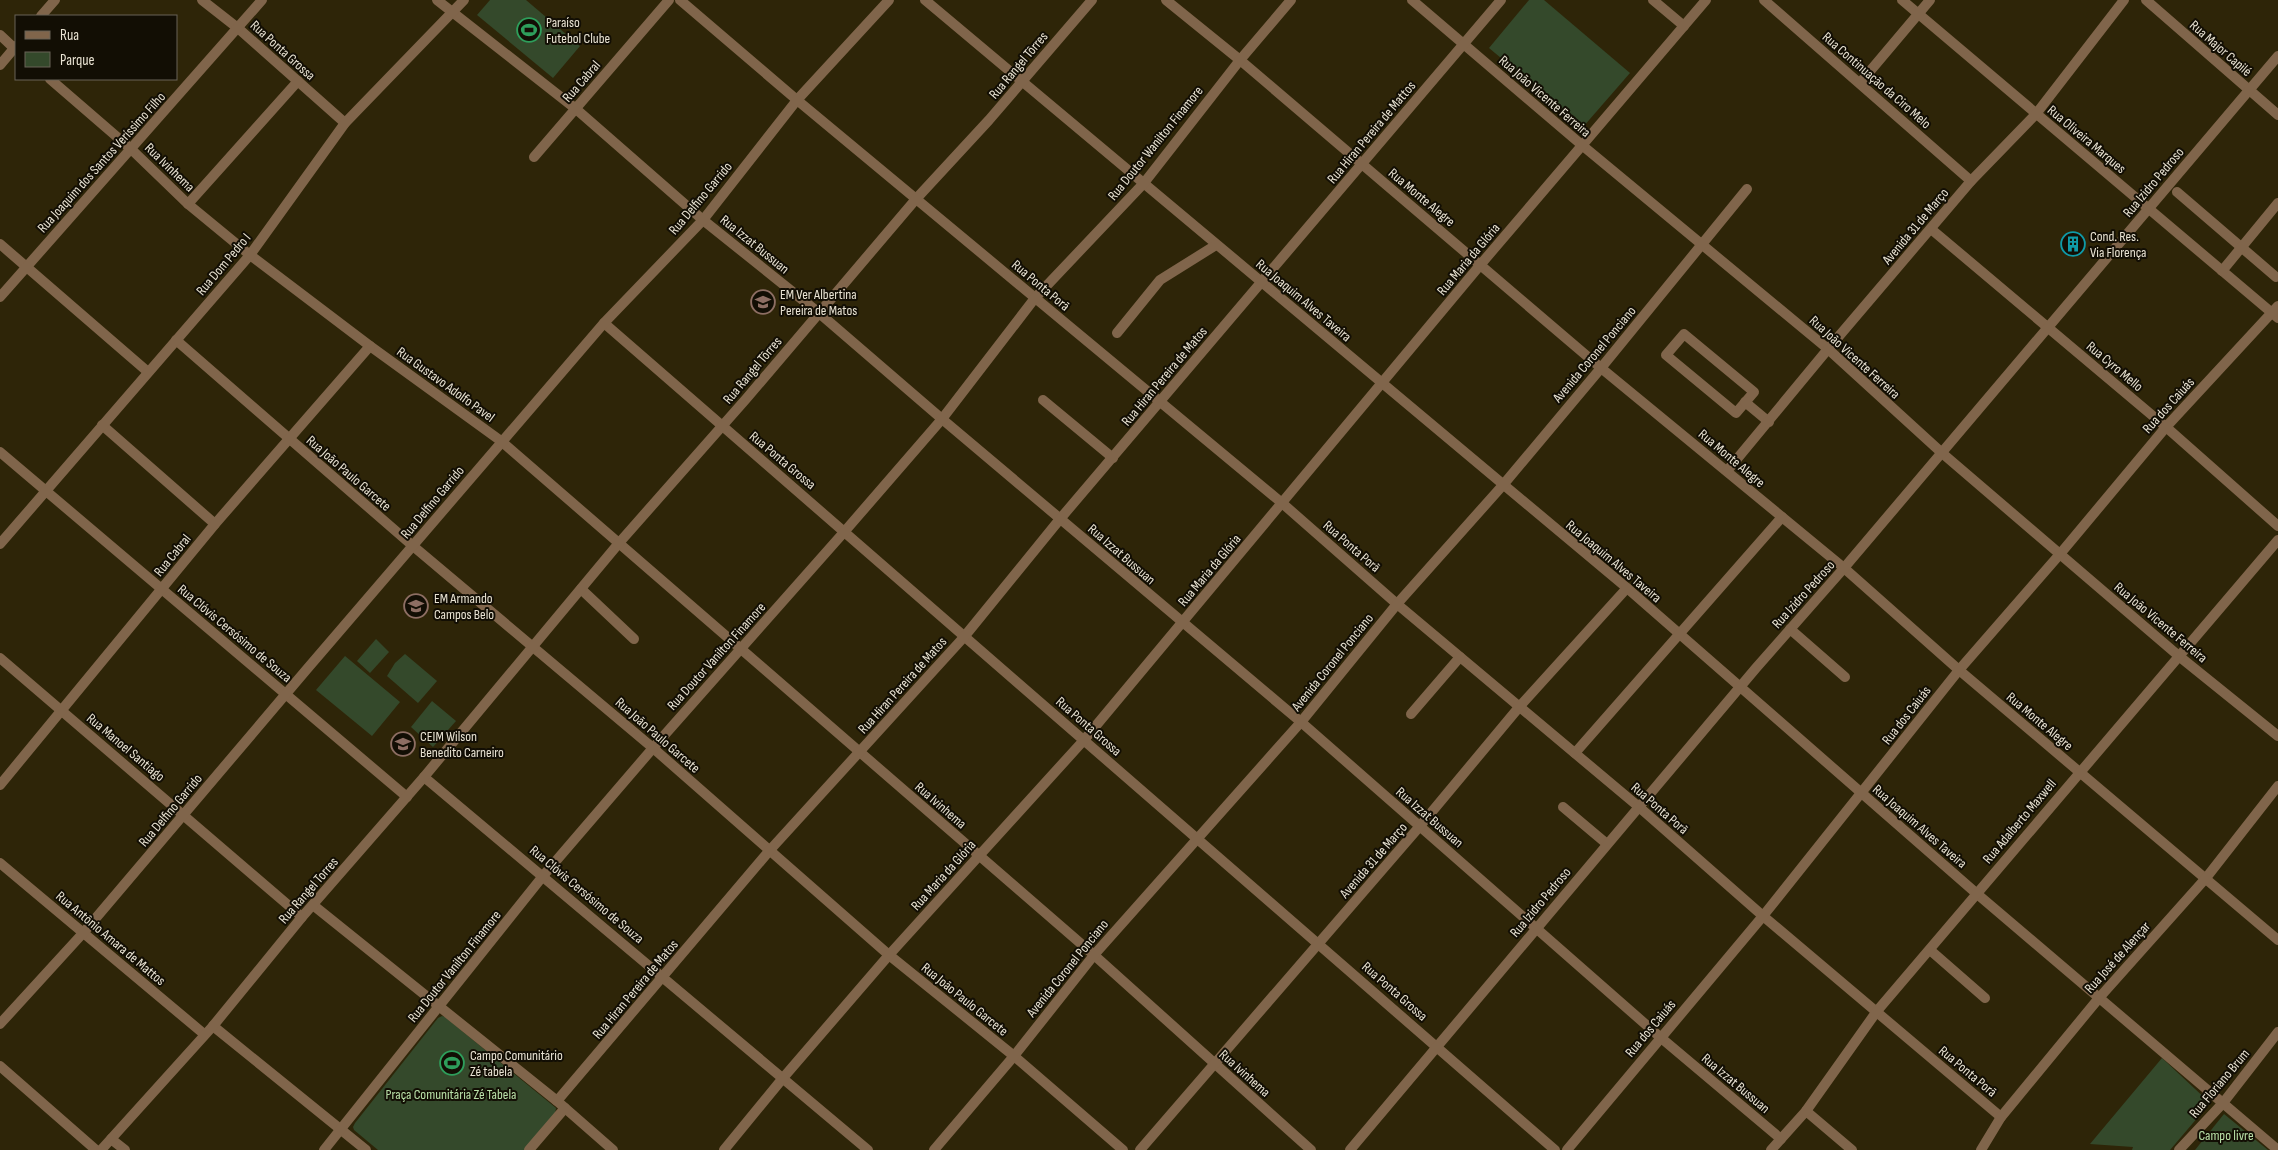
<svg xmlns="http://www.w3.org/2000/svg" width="2278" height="1150" font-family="'Sofia Sans Condensed',sans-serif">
  <rect width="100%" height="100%" fill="#2e2508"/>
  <g fill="#34492b">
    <path d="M490,0h36l54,46 -27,32 -76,-63z"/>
    <path d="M1529,0h15l86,73 -47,54 -94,-79z"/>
    <path d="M376,639l13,13 -19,21 -13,-12z"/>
    <path d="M405,654l32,27 -19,22 -31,-27 8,-13z"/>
    <path d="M345,656l55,46 -28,34 -56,-46z"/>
    <path d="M432,701l24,20 -23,26 -22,-20z"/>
    <path d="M442,1016l3,1 111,91 -1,7 -30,35h-147l-24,-20 -1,-3 2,-4 83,-105z"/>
    <path d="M2162,1058l48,45 -40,47h-38l1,-3 -43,-3z"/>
    <path d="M2224,1114l44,36h-73z"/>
  </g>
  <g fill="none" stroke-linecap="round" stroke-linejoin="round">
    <g stroke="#80654b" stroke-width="10">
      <path d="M202,0l37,29 106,94"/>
      <path d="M437,0l139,109 127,111 116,93 123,106 359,303 359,315 121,102"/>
      <path d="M680,0l117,100 485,403 115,101 242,203 124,109 238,201"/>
      <path d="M925,0l702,588 349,305 302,257"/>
      <path d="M1166,0l74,60 361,308 243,200 115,102 319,270"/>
      <path d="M1412,0l171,146 245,203 114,104 238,204 98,79"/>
      <path d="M1653,0l31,26"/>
      <path d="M1764,0l207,181"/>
      <path d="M1902,0l376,318"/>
      <path d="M2146,0l132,115"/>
      <path d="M41,16l14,-16"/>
      <path d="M0,35l16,15"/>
      <path d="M0,65l16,-19"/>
      <path d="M50,79l81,70 57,55 62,51 120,91 131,95 593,514 217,195"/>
      <path d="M1860,83l70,-83"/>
      <path d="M534,157l135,-157"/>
      <path d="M2177,192l99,85"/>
      <path d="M188,204l110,-123"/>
      <path d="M1931,229l235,198 112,99"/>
      <path d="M0,244l148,128"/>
      <path d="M2222,271l56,-68"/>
      <path d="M0,297l262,-297"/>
      <path d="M604,323l951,827"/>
      <path d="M1117,333l43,-53 56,-35"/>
      <path d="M1684,334l70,58 -18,21 -70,-58z"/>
      <path d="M176,340l237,206 240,202 236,207 125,101 109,94"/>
      <path d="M1043,400l70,58"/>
      <path d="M1745,402l24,20"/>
      <path d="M102,425l113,99"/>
      <path d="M0,452l407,345"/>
      <path d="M1727,471l101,-122 143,-168 65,-67 88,-114"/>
      <path d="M0,544l250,-289 95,-132 119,-123"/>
      <path d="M581,589l53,50"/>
      <path d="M1790,629l55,48"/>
      <path d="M0,658l302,259"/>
      <path d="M1411,714l49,-57"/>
      <path d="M1575,753l207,-236"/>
      <path d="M424,777l444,373"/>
      <path d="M0,785l215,-261 155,-178"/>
      <path d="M1563,807l44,37"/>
      <path d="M0,863l204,171"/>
      <path d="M313,905l244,196 56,49"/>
      <path d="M1930,950l55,48"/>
      <path d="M0,1024l84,-92 223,-263 297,-346 99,-103 94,-120 92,-100"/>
      <path d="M213,1026l153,124"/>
      <path d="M0,1066l96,84"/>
      <path d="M557,1101l213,-251 194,-213 96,-118 441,-519"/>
      <path d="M1806,1111l46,39"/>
      <path d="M111,1139l14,11"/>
      <path d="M101,1150l112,-124 89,-109 122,-140 195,-234 127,-144 170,-200 73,-79 103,-120"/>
      <path d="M324,1150l219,-274 110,-128 192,-217 97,-112 93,-121 109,-115 96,-123 51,-60"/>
      <path d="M529,1150l36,-42"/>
      <path d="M724,1150l59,-72 106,-123 195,-215 397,-476 225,-264"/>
      <path d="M934,1150l80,-94 80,-101 207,-233 96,-118 106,-119 98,-117 146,-179"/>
      <path d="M1140,1150l280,-324 100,-120 107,-118"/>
      <path d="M1350,1150l406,-482 88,-100 434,-512"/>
      <path d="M1567,1150l196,-234 196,-246 101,-116 106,-127 112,-121"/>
      <path d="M1771,1150l35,-39 71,-100 401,-471"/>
      <path d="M1981,1150l20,-33 98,-119 107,-120 72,-92"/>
      <path d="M2179,1150l44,-47 55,-71"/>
    </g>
  </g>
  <defs>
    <g id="stadium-ring" transform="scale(1.25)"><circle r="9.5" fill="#120e04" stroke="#2e9e5b" stroke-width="1.5"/><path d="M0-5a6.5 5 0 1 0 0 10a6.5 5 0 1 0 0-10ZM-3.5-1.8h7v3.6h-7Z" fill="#2e9e5b"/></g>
    <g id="building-ring" transform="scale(1.25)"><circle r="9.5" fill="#120e04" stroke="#0f9aa8" stroke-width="1.5"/><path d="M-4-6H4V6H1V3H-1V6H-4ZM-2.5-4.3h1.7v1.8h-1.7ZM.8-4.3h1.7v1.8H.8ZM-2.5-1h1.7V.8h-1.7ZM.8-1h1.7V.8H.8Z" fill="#0f9aa8"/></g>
    <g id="school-ring" transform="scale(1.25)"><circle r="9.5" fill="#120e04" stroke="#8d6e63" stroke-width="1.5"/><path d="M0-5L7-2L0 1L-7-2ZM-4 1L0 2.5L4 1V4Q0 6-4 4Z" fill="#8d6e63"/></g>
  </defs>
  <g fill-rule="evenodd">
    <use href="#stadium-ring" x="529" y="30"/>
    <use href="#building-ring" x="2073" y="244"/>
    <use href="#school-ring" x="763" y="302"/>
    <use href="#school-ring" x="416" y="606"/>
    <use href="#school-ring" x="403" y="744"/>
    <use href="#stadium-ring" x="452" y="1063"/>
  </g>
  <g text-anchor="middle" stroke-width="4" stroke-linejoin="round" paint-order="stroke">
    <g font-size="14" fill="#e9e3d3" stroke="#120e04" text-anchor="start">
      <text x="546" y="27">Paraíso<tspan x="546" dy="16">Futebol Clube</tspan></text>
      <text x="2090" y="241">Cond. Res.<tspan x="2090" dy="16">Via Florença</tspan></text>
      <text x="780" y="299">EM Ver Albertina<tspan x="780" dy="16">Pereira de Matos</tspan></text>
      <text x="434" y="603">EM Armando<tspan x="434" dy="16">Campos Belo</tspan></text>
      <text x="420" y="741">CEIM Wilson<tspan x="420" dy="16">Benedito Carneiro</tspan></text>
      <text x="470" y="1060">Campo Comunitário<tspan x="470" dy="16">Zé tabela</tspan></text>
    </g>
    <g font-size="14" fill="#e9e3d3" stroke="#120e04">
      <text transform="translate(2221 48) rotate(41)" y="5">Rua Major Capilé</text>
      <text transform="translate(283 50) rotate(42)" y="5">Rua Ponta Grossa</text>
      <text transform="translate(1018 65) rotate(-50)" y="5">Rua Rangel Tôrres</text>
      <text transform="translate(1877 80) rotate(41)" y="5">Rua Continuação da Ciro Melo</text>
      <text transform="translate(581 81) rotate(-49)" y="5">Rua Cabral</text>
      <text transform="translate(1545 96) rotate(41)" y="5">Rua João Vicente Ferreira</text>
      <text transform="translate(1371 132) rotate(-50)" y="5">Rua Hiran Pereira de Mattos</text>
      <text transform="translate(2087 139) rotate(40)" y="5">Rua Oliveira Marques</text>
      <text transform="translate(1155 143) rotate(-51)" y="5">Rua Doutor Wanilton Finamore</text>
      <text transform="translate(101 162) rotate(-48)" y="5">Rua Joaquim dos Santos Veríssimo Filho</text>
      <text transform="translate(170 167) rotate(44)" y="5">Rua Ivinhema</text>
      <text transform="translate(2153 182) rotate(-50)" y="5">Rua Izidro Pedroso</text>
      <text transform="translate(1422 197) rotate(40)" y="5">Rua Monte Alegre</text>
      <text transform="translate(700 198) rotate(-50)" y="5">Rua Delfino Garrido</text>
      <text transform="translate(1915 226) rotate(-50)" y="5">Avenida 31 de Março</text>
      <text transform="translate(755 244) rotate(39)" y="5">Rua Izzat Bussuan</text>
      <text transform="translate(1468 259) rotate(-50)" y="5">Rua Maria da Glória</text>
      <text transform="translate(223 264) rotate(-50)" y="5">Rua Dom Pedro I</text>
      <text transform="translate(1041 285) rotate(40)" y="5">Rua Ponta Porã</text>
      <text transform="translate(1304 300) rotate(40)" y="5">Rua Joaquim Alves Taveira</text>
      <text transform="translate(1594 354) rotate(-50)" y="5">Avenida Coronel Ponciano</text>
      <text transform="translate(1855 357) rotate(42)" y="5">Rua João Vicente Ferreira</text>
      <text transform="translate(2115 366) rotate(40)" y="5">Rua Cyro Mello</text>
      <text transform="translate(752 370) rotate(-50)" y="5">Rua Rangel Tôrres</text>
      <text transform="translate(1164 376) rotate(-50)" y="5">Rua Hiran Pereira de Matos</text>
      <text transform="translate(446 384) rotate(36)" y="5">Rua Gustavo Adolfo Pavel</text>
      <text transform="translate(2168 405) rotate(-48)" y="5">Rua dos Caiuás</text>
      <text transform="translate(1732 458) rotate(40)" y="5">Rua Monte Alegre</text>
      <text transform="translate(783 460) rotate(40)" y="5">Rua Ponta Grossa</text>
      <text transform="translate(349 473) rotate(41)" y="5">Rua João Paulo Garcete</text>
      <text transform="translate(432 502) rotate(-50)" y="5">Rua Delfino Garrido</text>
      <text transform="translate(1352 546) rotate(41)" y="5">Rua Ponta Porã</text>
      <text transform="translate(1122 554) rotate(41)" y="5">Rua Izzat Bussuan</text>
      <text transform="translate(172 555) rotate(-51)" y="5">Rua Cabral</text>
      <text transform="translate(1614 561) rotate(40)" y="5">Rua Joaquim Alves Taveira</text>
      <text transform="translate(1209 570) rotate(-50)" y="5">Rua Maria da Glória</text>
      <text transform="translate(1803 594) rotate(-48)" y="5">Rua Izidro Pedroso</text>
      <text transform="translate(2161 622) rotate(40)" y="5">Rua João Vicente Ferreira</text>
      <text transform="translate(235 633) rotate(40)" y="5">Rua Clóvis Cersósimo de Souza</text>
      <text transform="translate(716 656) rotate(-48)" y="5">Rua Doutor Vanilton Finamore</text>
      <text transform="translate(1332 662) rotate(-51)" y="5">Avenida Coronel Ponciano</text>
      <text transform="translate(902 685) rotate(-48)" y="5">Rua Hiran Pereira de Matos</text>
      <text transform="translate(1906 715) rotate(-52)" y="5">Rua dos Caiuás</text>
      <text transform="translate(2040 721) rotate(40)" y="5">Rua Monte Alegre</text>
      <text transform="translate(1089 726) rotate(41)" y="5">Rua Ponta Grossa</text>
      <text transform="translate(658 735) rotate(41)" y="5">Rua João Paulo Garcete</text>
      <text transform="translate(126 747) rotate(40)" y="5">Rua Manoel Santiago</text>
      <text transform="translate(941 805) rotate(41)" y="5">Rua Ivinhema</text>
      <text transform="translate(1660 808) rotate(41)" y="5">Rua Ponta Porã</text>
      <text transform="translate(170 810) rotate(-50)" y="5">Rua Delfino Garrido</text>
      <text transform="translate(1430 817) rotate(41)" y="5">Rua Izzat Bussuan</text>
      <text transform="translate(2019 821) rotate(-50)" y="5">Rua Adalberto Maxwell</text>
      <text transform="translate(1920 826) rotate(41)" y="5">Rua Joaquim Alves Taveira</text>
      <text transform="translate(1373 860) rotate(-49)" y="5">Avenida 31 de Março</text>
      <text transform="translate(943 875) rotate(-48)" y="5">Rua Maria da Glória</text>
      <text transform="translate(308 890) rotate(-49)" y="5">Rua Rangel Torres</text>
      <text transform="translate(587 894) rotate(40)" y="5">Rua Clóvis Cersósimo de Souza</text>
      <text transform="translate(1540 902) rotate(-50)" y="5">Rua Izidro Pedroso</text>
      <text transform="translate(111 938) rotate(40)" y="5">Rua Antônio Amara de Mattos</text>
      <text transform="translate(2117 957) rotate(-48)" y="5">Rua José de Alençar</text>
      <text transform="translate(454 966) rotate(-51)" y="5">Rua Doutor Vanilton Finamore</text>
      <text transform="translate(1067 968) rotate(-51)" y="5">Avenida Coronel Ponciano</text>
      <text transform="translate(635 989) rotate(-50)" y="5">Rua Hiran Pereira de Matos</text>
      <text transform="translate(1395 991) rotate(41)" y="5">Rua Ponta Grossa</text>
      <text transform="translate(965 999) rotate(39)" y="5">Rua João Paulo Garcete</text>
      <text transform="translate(1650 1028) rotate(-50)" y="5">Rua dos Caiuás</text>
      <text transform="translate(1968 1071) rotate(40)" y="5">Rua Ponta Porã</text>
      <text transform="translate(1245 1073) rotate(42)" y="5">Rua Ivinhema</text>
      <text transform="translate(1736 1083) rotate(40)" y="5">Rua Izzat Bussuan</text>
      <text transform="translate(2219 1083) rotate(-50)" y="5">Rua Floriano Brum</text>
    </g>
    <g font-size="14" fill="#b9e0a8" stroke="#120e04">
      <text x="451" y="1099">Praça Comunitária Zé Tabela</text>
      <text x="2226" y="1140">Campo livre</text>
    </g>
  </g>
  <rect x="15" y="15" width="162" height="65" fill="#120e04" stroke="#686357"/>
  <rect x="25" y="31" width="25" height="8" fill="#80654b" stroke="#686357"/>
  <text x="60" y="40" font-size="15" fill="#e9e3d3">Rua</text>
  <rect x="25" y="52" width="25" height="15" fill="#34492b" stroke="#686357"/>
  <text x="60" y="65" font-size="15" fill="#e9e3d3">Parque</text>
</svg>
